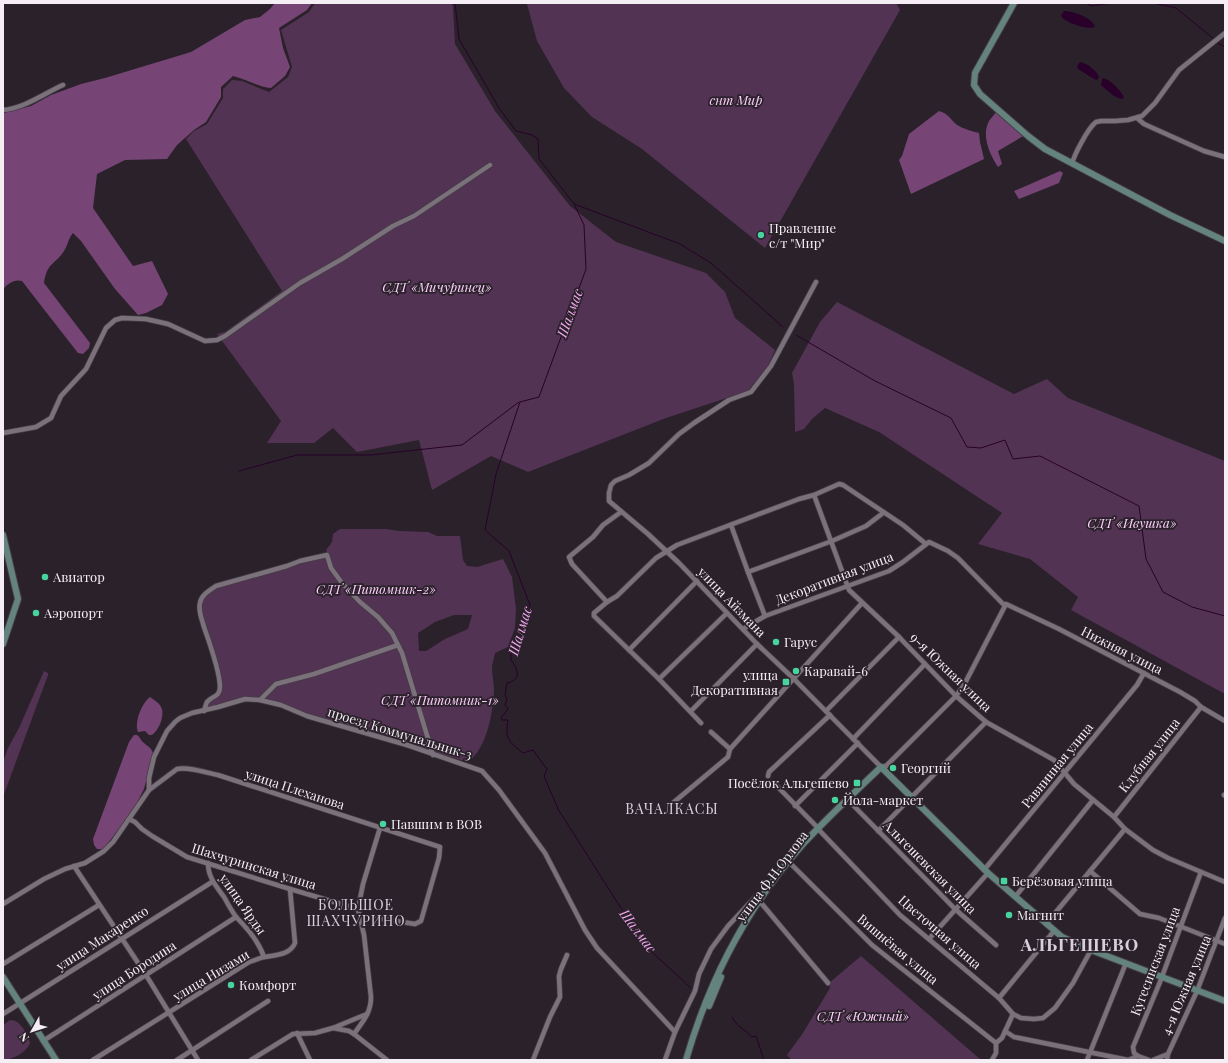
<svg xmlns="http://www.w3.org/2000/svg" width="1228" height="1063" font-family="'Playfair Display',serif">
  <rect width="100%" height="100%" fill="#2a212a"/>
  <g fill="#533353" fill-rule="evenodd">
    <path d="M315,3h136l2,3 2,38 40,67 75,95 46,36 90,31 19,19 10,26 40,32 -6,14 -21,27 -82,27 -138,54 -37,-16 -59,34 -13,-50 -62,12 -24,-24 -19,15h-47l14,-22 -64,-87 8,-2 57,-41 -96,-152 8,-8 13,-7 16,-26v-9l9,-9 10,1 27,11 19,-15 4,-10 -11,-37 28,-18z"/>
    <path d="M528,3h368l4,7 -135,238 -123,-99 -50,-32 -28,-29 -27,-47 -10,-37z"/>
    <path d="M837,302l177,92 33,-15 21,19 157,63v233l-154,-84 7,-13 -48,-38 -52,-15 24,-31 -123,-81 -54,-24 -13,11 -8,10 -9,3 -1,-48 -2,-11 28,-51z"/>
    <path d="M340,529h46l14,2 28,1 9,4h23l3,24 4,6 10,1 26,-8 9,18 4,32 -1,19 -7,19 -13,6c-1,5 -3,11 -3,15 0,8 2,15 2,22 -1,23 -7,58 -26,72l-161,-47 -26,-11 -21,-5 16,-14 39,-10 81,-29v-2l-83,30 -38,10 -17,15 -13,-1 -39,11 2,-6c6,-7 12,-7 13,-17l-19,-69c-3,-17 0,-22 15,-30l71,-20 12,-6 28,-6 -2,-5 6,-8 1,-8zM454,615h18l-4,14 -23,10 -19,12h-7l-1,-18 17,-11z"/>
    <path d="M44,671l4,2v2l-45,122v-35l5,-14 11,-20z"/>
    <path d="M861,956l120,104h-189l-5,-5 16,-22 27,-45 -1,-5z"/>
    <path d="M10,1020c11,0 17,14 20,23 -3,9 -18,17 -27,17v-35z"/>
  </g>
  <g fill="#764576">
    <path d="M275,3h37l-5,7 -28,18 4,20 7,19 -5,9 -14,12c-13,-1 -25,-9 -38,-12l-12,11v10l-15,25 -12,8 -17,15 -10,14 -42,1 -28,14 -4,34 40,58 19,-5 16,33 -6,11 -16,8 -8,2 -23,-26 -34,-48 -8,-8c-5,6 -5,12 -9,18 -9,14 -17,11 -20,32l46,60 -1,5 -6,6 -5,-1 -39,-50 -17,-22c-8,-2 -13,2 -19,8v-176l28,-7 20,-11 30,-11 24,-6 86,-26 54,-32 15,-3 10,-8z"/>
    <path d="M939,111c10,3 11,8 18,14 7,4 14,6 22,8l1,9 4,17 -73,35 -12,-34 3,-4 7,-22z"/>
    <path d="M997,111l7,9 21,15 -27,16 4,13 -4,3c-8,-12 -17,-31 -9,-46 2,-3 5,-6 8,-10z"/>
    <path d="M1060,171l3,2 -4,10 -40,16 -5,-8z"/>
    <path d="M150,697c4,3 10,6 12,12 2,8 -3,21 -10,26h-3l-4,-4 -7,1c-4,-10 4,-29 12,-35z"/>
    <path d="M134,735h3c3,2 4,6 7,8 4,4 7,4 9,10l-9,36 -10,20 -29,38 -3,2h-5l-3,-4 -1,-6 36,-97z"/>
  </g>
  <g fill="#29002a">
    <path d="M1064,11c9,0 29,7 31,16 -7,3 -30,-4 -34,-11z"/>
    <path d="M1080,62c7,1 17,9 19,15l-2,3 -3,-1 -16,-10 -1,-3z"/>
    <path d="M1103,78c8,2 17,12 21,19l-2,2c-8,-1 -15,-9 -21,-14l1,-6z"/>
  </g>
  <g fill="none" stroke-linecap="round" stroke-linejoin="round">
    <g stroke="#29002a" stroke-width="1">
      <path d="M455,3l4,36 40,69 17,23 16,4 6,4 1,20 35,45 106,40 31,19 72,64"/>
      <path d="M1086,3l5,3 21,-3"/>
      <path d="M1153,3l23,5 38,31"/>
      <path d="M1218,43l7,4"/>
      <path d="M574,204l10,21 2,44 -47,128 -19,5 -24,72 -11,56 24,21 21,54 -12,27v10l-7,9v9c7,9 11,20 -4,23l-2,12 2,4 -2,6 3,4 -7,9 1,2h6c-3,19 0,21 15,33l10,-3 14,19 -3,7 14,33 59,93 35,50 39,36"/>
      <path d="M796,335l79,46 76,37 16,29 14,1 24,-8 8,19 27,-3 99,50 7,53 17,33 29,15 33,9"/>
      <path d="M239,471l58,-16h73l92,-10 57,-43"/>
      <path d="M732,1017c5,10 12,12 20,20l4,-1 8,24"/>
    </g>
    <g stroke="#443d44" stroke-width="6">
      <g id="street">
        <path d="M3,110c22,-2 40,-16 60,-25"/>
        <path d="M1137,118l7,6 60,27 21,6"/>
        <path d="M1072,164c2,-9 16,-36 24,-42l5,-1h14l13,-1 14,-4 13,-13 24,-33 46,-37"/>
        <path d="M816,282l-45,84 -20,26 -22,8 -35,23 -15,11 -30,29 -20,12 -14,6 -4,4 -2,8v8l39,33 31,29 78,81 37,35 87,88 5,-1"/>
        <path d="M3,433l33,-6 15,-9 10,-22 25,-27 20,-41 9,-8 7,-2 24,1 22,5 37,17 12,-1 8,-4 75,-53 42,-24 51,-33 21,-10 76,-51"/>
        <path d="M814,495l35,95 50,47 57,59 30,26 68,38 20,24 40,33 11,12 28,21 15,8 57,24"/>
        <path d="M731,525l17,47 17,44"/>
        <path d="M748,572l84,-31 34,-15 17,-13"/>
        <path d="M607,602l-35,-38 -3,-7 24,-20 10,-12 18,-13"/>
        <path d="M743,629l22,-13 124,-45 14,-9 26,-20 19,9 10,7 47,48"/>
        <path d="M629,650l68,-69"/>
        <path d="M659,679l68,-66"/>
        <path d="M260,700l16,-16 38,-10 84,-29"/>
        <path d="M204,711c1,-3 2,-7 3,-9 5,-6 13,-5 13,-15 0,-14 -11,-46 -16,-60 -2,-8 -6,-16 -4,-24 1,-8 10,-13 16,-17l71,-20 13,-5 27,-6 4,13 11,15 18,19 18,15 14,16 10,20 31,102"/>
        <path d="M691,711l66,-67"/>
        <path d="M826,711l73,-74"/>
        <path d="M701,723l-42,-44 -65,-63v-3l13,-11 10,-6 39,-38 21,-13 122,-46 15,-4 25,-11 4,1 60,40 23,19"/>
        <path d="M711,732l19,17"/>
        <path d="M853,739l72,-75"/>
        <path d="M885,767l71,-71 8,-11 42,-81 53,25 121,63 15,9 6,6 24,14"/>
        <path d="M768,776l1,-4 61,-57"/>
        <path d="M774,783l44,45"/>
        <path d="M149,790l28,-21c11,-3 30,4 41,6l222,72 -1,11 -18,63 -6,3 -32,-5 -23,-2"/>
        <path d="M1224,795l1,1"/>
        <path d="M674,802l54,-45 2,-8 132,-146"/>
        <path d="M850,802l105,107 41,36"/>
        <path d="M795,806l63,-63"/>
        <path d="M1114,817l87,-110"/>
        <path d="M129,819l6,3 7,7 10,7 35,21 103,32 68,20"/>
        <path d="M820,831l80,84 99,83 14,16 8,4 13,1 9,-1 12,-10 18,-25 18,-33"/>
        <path d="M878,831l108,-109"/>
        <path d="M208,863c0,14 8,23 16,34 4,7 8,15 13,21 11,11 22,24 27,39"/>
        <path d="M791,864l81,81 124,98"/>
        <path d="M74,866l72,109 52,85"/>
        <path d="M984,870l153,-185 7,-12"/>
        <path d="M1090,871l50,43 19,4 66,26"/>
        <path d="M1015,897l78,-97"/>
        <path d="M3,904l41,-25 21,-10 20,-6 19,-12 9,-9 36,-52v-12l5,-21 13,-26 8,-9 5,-4 12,-5 26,-6 27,-8 15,1 21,5 26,11 100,29 75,26 17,19 46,63 40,77 12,18 78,84"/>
        <path d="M762,904l66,79"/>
        <path d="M1046,924l79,-95"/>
        <path d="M929,939l59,-66"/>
        <path d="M3,964l96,-59"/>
        <path d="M999,998l55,-67"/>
        <path d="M3,1014l209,-132"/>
        <path d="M333,1028l16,3 5,3 33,26"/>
        <path d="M1005,1031l9,6 114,23"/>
        <path d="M297,1033l13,27"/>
        <path d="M354,1034c9,-13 17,-21 17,-37l-7,-62 -6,-26 5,-25 17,-56"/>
        <path d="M43,1041l193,-124"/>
        <path d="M1138,1056l-4,-3 -1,-6 27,-65 41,-110"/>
        <path d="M93,1060l156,-98c5,-1 10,-4 15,-5 12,-2 26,-2 31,-14l-5,-54"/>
        <path d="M177,1060l91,-59"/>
        <path d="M251,1060l42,-26 22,-1 18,-5 34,-14"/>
        <path d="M533,1060l17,-43 10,-20 -1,-21 2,-7 6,-14"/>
        <path d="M665,1060l10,-28 20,-41 4,-17 12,-25 17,-23 30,-32"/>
        <path d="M992,1060l4,-7v-10l6,-5 11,-24"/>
        <path d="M1087,1060l39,-97"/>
        <path d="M1128,1060l10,-4 11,4"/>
        <path d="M1153,1060l15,-6"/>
        <path d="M1167,1060l1,-6 29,-63 28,-73"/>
      </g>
    </g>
    <g stroke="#443d44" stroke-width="8">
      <g id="secondary">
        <path d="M1014,3l-39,70 -1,12 6,9 48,42 17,13 125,66 55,26"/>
        <path d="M3,535l15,64 -15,45"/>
        <path d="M3,977l53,83"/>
        <path d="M709,1006l12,-29"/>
        <path d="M686,1060c23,-80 62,-154 117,-216 25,-27 52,-52 78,-77l107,106 74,64 29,13 134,51"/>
      </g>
    </g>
    <use href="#street" stroke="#7b717b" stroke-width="4.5"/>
    <use href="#secondary" stroke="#63837c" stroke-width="6"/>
  </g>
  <g fill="#47d49e" stroke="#2a212a" stroke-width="1.5">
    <circle cx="761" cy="235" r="4"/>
    <circle cx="45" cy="577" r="4"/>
    <circle cx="36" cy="613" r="4"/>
    <circle cx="776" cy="642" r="4"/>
    <circle cx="796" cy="671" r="4"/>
    <rect x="782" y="678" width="8" height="8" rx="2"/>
    <circle cx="893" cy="768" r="4"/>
    <rect x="853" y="779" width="8" height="8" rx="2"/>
    <circle cx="835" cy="800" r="4"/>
    <circle cx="383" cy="824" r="4"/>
    <rect x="1000" y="877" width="8" height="8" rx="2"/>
    <circle cx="1009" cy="915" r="4"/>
    <circle cx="231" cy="985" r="4"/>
  </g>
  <g text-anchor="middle" stroke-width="3.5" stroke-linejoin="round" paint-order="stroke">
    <g font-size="13" font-style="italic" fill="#fdd0fc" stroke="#2a212a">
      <text x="736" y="105">снт Мир</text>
      <text x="437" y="292">СДТ «Мичуринец»</text>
      <text x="1132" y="528">СДТ «Ивушка»</text>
      <text x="376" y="594">СДТ «Питомник-2»</text>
      <text x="440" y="705">СДТ «Питомник-1»</text>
      <text x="863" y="1021">СДТ «Южный»</text>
    </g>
    <g font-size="13" fill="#f5eff5" stroke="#2a212a" text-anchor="start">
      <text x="769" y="233">Правление<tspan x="769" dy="15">с/т "Мир"</tspan></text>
      <text x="53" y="582">Авиатор</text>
      <text x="44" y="618">Аэропорт</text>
      <text x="784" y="647">Гарус</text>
      <text x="804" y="676">Каравай-6</text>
      <text x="778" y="680" text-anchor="end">улица<tspan x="778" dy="15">Декоративная</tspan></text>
      <text x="901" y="773">Георгий</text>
      <text x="849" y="788" text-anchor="end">Посёлок Альгешево</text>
      <text x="843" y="805">Йола-маркет</text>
      <text x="391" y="829">Павшим в ВОВ</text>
      <text x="1012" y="886">Берёзовая улица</text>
      <text x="1017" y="920">Магнит</text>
      <text x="239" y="990">Комфорт</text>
    </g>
    <g font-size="13" fill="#f5eff5" stroke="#2a212a">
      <text transform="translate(834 578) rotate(-21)" y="5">Декоративная улица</text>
      <text transform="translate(732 602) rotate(46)" y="5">улица Айзмана</text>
      <text transform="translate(1122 650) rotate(27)" y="5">Нижняя улица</text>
      <text transform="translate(951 672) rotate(44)" y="5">9-я Южная улица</text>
      <text transform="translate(400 733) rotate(17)" y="5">проезд Коммунальник-3</text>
      <text transform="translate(1149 755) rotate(-52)" y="5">Клубная улица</text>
      <text transform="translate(1057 765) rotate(-51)" y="5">Равнинная улица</text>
      <text transform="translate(295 789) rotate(18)" y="5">улица Плеханова</text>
      <text transform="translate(254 866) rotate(17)" y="5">Шахчуринская улица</text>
      <text transform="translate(930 867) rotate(45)" y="5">Альгешевская улица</text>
      <text transform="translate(772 876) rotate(-53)" y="5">улица Ф.Н.Орлова</text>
      <text transform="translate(243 904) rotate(55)" y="5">улица Ярды</text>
      <text transform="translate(940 932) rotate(41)" y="5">Цветочная улица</text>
      <text transform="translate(102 938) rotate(-33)" y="5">улица Макаренко</text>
      <text transform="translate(898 949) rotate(40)" y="5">Вишнёвая улица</text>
      <text transform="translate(1155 961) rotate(-69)" y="5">Кугесинская улица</text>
      <text transform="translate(134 970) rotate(-33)" y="5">улица Бородина</text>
      <text transform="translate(211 975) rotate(-31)" y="5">улица Низами</text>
      <text transform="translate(1186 985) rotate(-67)" y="5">4-я Южная улица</text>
    </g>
    <g font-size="14" font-style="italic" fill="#f1a7ef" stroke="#2a212a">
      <text transform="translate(570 313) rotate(-70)" y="5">Шалмас</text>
      <text transform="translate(520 631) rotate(-73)" y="5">Шалмас</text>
      <text transform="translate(638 931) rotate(53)" y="5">Шалмас</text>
    </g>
    <g font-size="14" letter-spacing="1" fill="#daceda" stroke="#2a212a">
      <text x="672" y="814">ВАЧАЛКАСЫ</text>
      <text x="356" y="910">БОЛЬШОЕ<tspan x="356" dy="16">ШАХЧУРИНО</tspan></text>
    </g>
    <g font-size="17" font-weight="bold" letter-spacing="1" fill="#daceda" stroke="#2a212a">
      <text x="1080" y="951">АЛЬГЕШЕВО</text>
    </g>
  </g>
  <rect width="1228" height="1063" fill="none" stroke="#f5eff5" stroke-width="8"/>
  <g transform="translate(32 1031) rotate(231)" stroke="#2a212a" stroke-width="3" paint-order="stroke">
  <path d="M0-3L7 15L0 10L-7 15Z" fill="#f5eff5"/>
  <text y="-6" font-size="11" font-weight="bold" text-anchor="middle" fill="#f5eff5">N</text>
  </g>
</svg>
